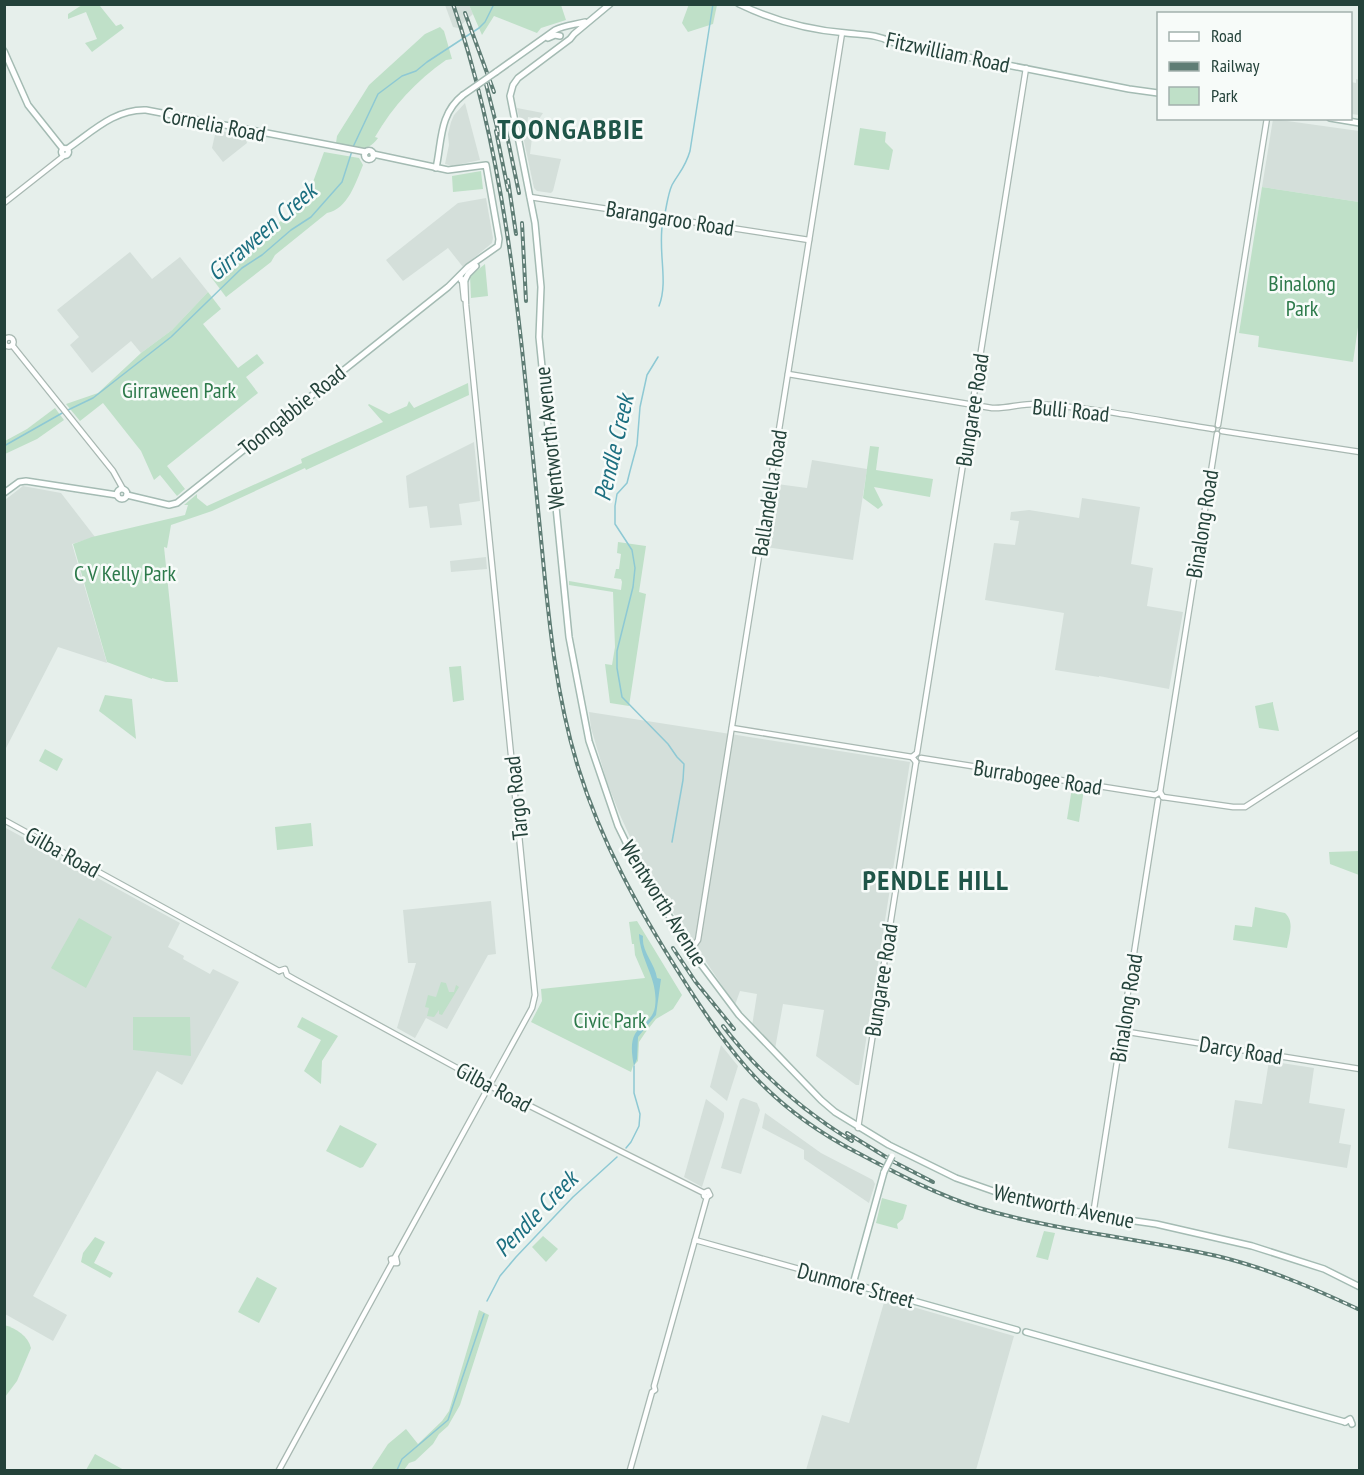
<svg xmlns="http://www.w3.org/2000/svg" width="1364" height="1475" font-family="'PT Sans Narrow',sans-serif">
	<style>
		.built { fill: #d4dfda }
		.green { fill: #bfe0c8 }
		.water { fill: #8ec9d4 }
		.lines { fill: none; stroke-linecap: round; stroke-linejoin: round }
		.stream { stroke: #8ec9d4; stroke-width: 1.5 }
		.tertiary-casing { stroke: #a8b8b2; stroke-width: 7 }
		.secondary-casing { stroke: #a4bbb3; stroke-width: 8 }
		.tertiary { stroke: #fff; stroke-width: 4.5 }
		.secondary { stroke: #fff; stroke-width: 5 }
		.rail-casing { stroke: #5f7d75; stroke-width: 4 }
		.rail { stroke: #f7fbf9; stroke-width: 1.5; stroke-dasharray: 4.5; stroke-linecap: butt }
		.secondary-bridge-casing { stroke: #a4bbb3; stroke-width: 8; stroke-linecap: butt }
		.secondary-bridge { stroke: #fff; stroke-width: 5 }
		.labels { text-anchor: middle; stroke-width: 5; stroke-linejoin: round; paint-order: stroke }
		.street-label { font-size: 22px; fill: #24423a; stroke: #f7fbf9 }
		.park-label { font-size: 22px; fill: #2d7a4b; stroke: #f7fbf9 }
		.water-label { font-size: 24px; font-style: italic; fill: #1c6f80; stroke: #f7fbf9 }
		.district-label { font-size: 28px; font-weight: bold; letter-spacing: 1.5px; fill: #1f5548; stroke: #f7fbf9 }
	</style>
	<rect width="100%" height="100%" fill="#e6efeb"/>
	<g class="built">
		<path d="M445 5H469L473 14 458 28 453 27Z"/>
		<path d="M1356 79 1359 80V115L1351 114V82L1356 83Z"/>
		<path d="M465 103 480 160 452 166 445 164 449 145 448 134 451 122 454 115Z"/>
		<path d="M517 108 543 113 539 119 528 117 526 134 532 138 530 154 561 159 553 191 551 193 537 191 534 188Z"/>
		<path d="M1273 119 1359 131V202L1262 187Z"/>
		<path d="M216 130 245 136 247 143 223 162 212 148Z"/>
		<path d="M486 198 493 238 492 243 463 267 448 248 403 281 386 260 458 203Z"/>
		<path d="M130 252 152 279 180 257 208 292 172 330 141 353 131 341 92 373 70 345 79 337 57 310Z"/>
		<path d="M474 442 480 501 459 504 462 525 430 528 427 506 409 508 406 476Z"/>
		<path d="M812 460 867 469 853 560 766 547 777 484 807 488Z"/>
		<path d="M23 486 61 493 95 537 72 544 107 663 58 647 5 750V500Z"/>
		<path d="M1082 498 1140 507 1131 564 1153 568 1147 606 1183 612 1169 689 1099 676V677L1055 670 1064 613 985 600 994 543 1015 545 1019 521 1010 520 1011 512 1029 510 1079 518Z"/>
		<path d="M486 557 487 569 451 572 450 561Z"/>
		<path d="M589 712 910 762 859 1085H856L816 1056 824 1010 783 1004 775 1049 752 1026 757 994 740 991 735 1005 725 990 647 874 620 815 607 782 591 728Z"/>
		<path d="M4 827 180 923 168 947 184 956 183 959 210 974 213 969 239 982 182 1085 157 1071 33 1296 67 1315 53 1341 5 1314Z"/>
		<path d="M491 901 496 954 488 955 447 1029 426 1018 415 1038 397 1028 416 963H408L403 910Z"/>
		<path d="M721 1045 738 1066 727 1101 710 1087Z"/>
		<path d="M1269 1061 1314 1068 1309 1103 1345 1109 1339 1143 1351 1145 1347 1168 1228 1148 1235 1100 1262 1104Z"/>
		<path d="M743 1098 757 1103 760 1110 741 1174 721 1168 740 1100Z"/>
		<path d="M706 1099 724 1113V1117L702 1187 684 1177Z"/>
		<path d="M765 1113 821 1153 873 1180 875 1184 869 1203 804 1159V1150L762 1128Z"/>
		<path d="M885 1299 1014 1336 976 1470H806L822 1415 849 1423Z"/>
	</g>
	<g class="green">
		<path d="M689 4 717 5 713 24 688 32 682 23Z"/>
		<path d="M82 5H101L100 6 116 26 121 24 124 28 92 52 85 43 97 39 86 12 68 19V14Z"/>
		<path d="M469 5H561L566 20 541 28 537 33 494 16 482 35Z"/>
		<path d="M440 27 444 31 452 59 446 60C416 81 393 106 375 137L378 138C365 156 354 146 336 143L337 136 369 85 425 34Z"/>
		<path d="M860 128 886 132 885 142 893 150 889 170 854 165Z"/>
		<path d="M324 152 359 158 363 165C356 182 348 209 327 213L275 255 271 262 226 297 211 277 306 201Z"/>
		<path d="M481 171 483 189 453 192 452 176Z"/>
		<path d="M1262 187 1359 202V320L1353 362 1258 347 1259 336 1239 333Z"/>
		<path d="M485 264 488 296 471 298 470 276Z"/>
		<path d="M208 292 221 309 203 324 238 368 257 354 264 363 246 377 258 393 167 466 185 489 177 496 160 475 154 480 141 451 103 403 80 421 66 404 98 393 141 353 172 330Z"/>
		<path d="M468 383 469 395 306 470 305 468 212 511 171 525 167 548 164 547 178 682H166L152 678V679L107 662 73 544 92 537 185 515 188 505H184L197 494V498L207 506 302 463 301 459 383 422 368 405 369 404 389 414 407 406 409 401 414 408Z"/>
		<path d="M55 408 64 420 37 439 5 454V441L27 429Z"/>
		<path d="M870 446 879 447 876 470 933 479 930 497 874 487 883 505 878 509 863 498Z"/>
		<path d="M618 542 646 546 639 592 646 594 629 706 610 703 605 664 612 665 615 647 613 592 569 585V581L621 590 622 582 621 579 614 578 616 569H619L621 554 617 553Z"/>
		<path d="M461 666 464 700 453 702 449 667Z"/>
		<path d="M105 695 132 699 136 739 99 711Z"/>
		<path d="M1273 702V704L1279 731 1259 728 1255 706Z"/>
		<path d="M45 749 63 759 57 771 39 761Z"/>
		<path d="M1072 788 1084 789 1079 822 1067 819Z"/>
		<path d="M311 823 313 846 277 850 275 827Z"/>
		<path d="M1359 851V875L1330 864 1329 852Z"/>
		<path d="M1255 907 1285 913C1295 922 1289 936 1287 948L1233 940 1235 925 1252 927Z"/>
		<path d="M79 918 112 937 86 988 51 968Z"/>
		<path d="M637 921 682 995 673 1009 656 1019 645 1033 639 1042 638 1061 633 1066 631 1072 531 1022 542 1001 541 989 645 978 635 955 634 944H632L629 922Z"/>
		<path d="M441 982 446 983 449 992H454L456 985 459 987 442 1015 439 1014V1010L434 1017 427 1016 429 1008 425 1007 428 995 436 997Z"/>
		<path d="M133 1017H190L191 1056 133 1050Z"/>
		<path d="M302 1017 338 1036 322 1061 321 1084 304 1071 321 1040 297 1027Z"/>
		<path d="M340 1125 377 1144 363 1167 360 1168 326 1151Z"/>
		<path d="M882 1198 907 1205 903 1219 897 1224 898 1229 876 1223Z"/>
		<path d="M1044 1231 1055 1233 1048 1260 1036 1257Z"/>
		<path d="M543 1236 558 1249 546 1262 532 1247Z"/>
		<path d="M95 1237 105 1242 94 1263 113 1273 110 1278 81 1262 83 1253Z"/>
		<path d="M257 1277 277 1288 259 1323 238 1312Z"/>
		<path d="M479 1310 489 1315 460 1405 448 1426 439 1434 433 1444 415 1461 409 1463 404 1470H371L388 1444 406 1429 418 1444 442 1421 449 1411Z"/>
		<path d="M4 1325C16 1328 28 1336 31 1348L17 1381 5 1397Z"/>
		<path d="M95 1454 124 1470H86Z"/>
	</g>
	<path class="water" d="M639 934 643 936C641 951 655 963 657 978L661 979 656 1015 638 1037 637 1059 634 1066C632 1056 630 1043 635 1034 641 1024 653 1020 655 1007 659 979 640 961 639 934Z"/>
	<g class="lines">
		<g class="stream">
			<path d="M353 147 378 94 402 76 416 71 427 62 479 28 485 22 494 4"/>
			<path d="M665 213C667 204 668 194 672 185 680 171 685 168 690 151L713 4"/>
			<path d="M659 306C669 281 657 250 663 220"/>
			<path d="M658 357 647 375 640 407 637 445 630 471 627 483 617 494 615 506V524L632 550 635 568 633 587 617 651V668L622 697 668 744 677 757 684 764 683 780 672 842"/>
			<path d="M68 410 93 398 171 337 242 268 262 255 291 230 311 217 342 182 352 151"/>
			<path d="M4 446 64 412"/>
			<path d="M626 1148 631 1142 639 1126 640 1114 634 1093V1066"/>
			<path d="M487 1301 500 1276 516 1257 573 1197 617 1157"/>
			<path d="M397 1470 402 1459 448 1420 484 1314"/>
		</g>
		<defs>
			<g id="tertiary">
				<path d="M530 197 809 240"/>
				<path d="M4 203 65 155"/>
				<path d="M462 280 464 299"/>
				<circle cx="9" cy="342" r="4.5"/>
				<path d="M12 345 113 471 123 489"/>
				<path d="M788 374 992 408C1007 409 1022 403 1038 404 1096 408 1155 420 1213 429"/>
				<path d="M1218 425 1267 118"/>
				<path d="M1222 431 1360 452"/>
				<path d="M732 728 912 757"/>
				<path d="M921 758 1155 795 1160 792 1163 797"/>
				<path d="M916 762 912 757 917 753 1026 68"/>
				<path d="M1160 792 1217 434"/>
				<path d="M1163 797 1233 807H1245L1360 733"/>
				<path d="M4 820 279 971"/>
				<path d="M691 950 698 940 842 33"/>
				<path d="M279 971 285 969 287 975 294 979 490 1086 704 1193V1196L707 1197"/>
				<path d="M1122 1031 1360 1069"/>
				<path d="M858 1128 916 762"/>
				<path d="M1093 1215 1158 800"/>
				<path d="M695 1240 853 1284"/>
				<path d="M395 1257 532 1008 535 995 466 305 465 279"/>
				<path d="M279 1470 392 1263 391 1259 396 1258 397 1263H392"/>
				<path d="M630 1470 652 1392 655 1390 654 1386 707 1197 710 1195 708 1191 704 1193"/>
			</g>
			<g id="secondary">
				<path d="M610 4 574 34 570 39 518 78 513 85 510 96 535 223 541 287 539 337 569 637 589 741 618 826 641 873 697 959 739 1015 821 1100 835 1112 889 1145 956 1178 1019 1200 1093 1215 1156 1224 1252 1246 1324 1269 1360 1287"/>
				<path d="M739 4C772 20 809 30 846 33 861 35 877 34 891 42L1129 89 1158 93"/>
				<path d="M548 38 555 35 560 36"/>
				<path d="M4 51 28 105 63 149"/>
				<path d="M496 72 555 30C565 25 574 25 585 22"/>
				<path d="M1330 118 1360 123"/>
				<circle cx="65" cy="152" r="3.5"/>
				<path d="M67 149C92 132 114 109 146 110L366 152"/>
				<circle cx="369" cy="155" r="4.5"/>
				<path d="M436 168C442 141 439 114 463 95"/>
				<path d="M460 276 461 280H465L468 274 476 266"/>
				<circle cx="122" cy="494" r="5"/>
				<path d="M4 493 19 482 26 481 117 495"/>
				<path d="M127 495 169 505 177 503 448 287 468 267 498 246 499 239 486 165 448 170 373 154"/>
				<path d="M884 1172 853 1284 1017 1330"/>
				<path d="M1026 1332 1345 1422"/>
				<path d="M1345 1422 1350 1419 1352 1424"/>
			</g>
		</defs>
		<use href="#tertiary" class="tertiary-casing"/>
		<use href="#secondary" class="secondary-casing"/>
		<use href="#tertiary" class="tertiary"/>
		<use href="#secondary" class="secondary"/>
		<defs>
			<g id="rail">
				<path d="M453 4C509 167 521 339 538 509 547 596 552 683 578 767 601 842 639 910 681 976 731 1056 770 1107 856 1152 896 1173 935 1194 979 1208 1056 1231 1138 1238 1217 1256 1267 1268 1313 1288 1360 1310"/>
				<path d="M465 13 494 92"/>
				<path d="M486 84 500 139"/>
				<path d="M505 126 519 193"/>
				<path d="M496 131 508 190"/>
				<path d="M508 180 516 234"/>
				<path d="M522 223 526 301"/>
				<path d="M673 948 695 981 734 1029"/>
				<path d="M723 1026C758 1072 803 1111 852 1141"/>
				<path d="M847 1133 894 1162 933 1182"/>
			</g>
		</defs>
		<use href="#rail" class="rail-casing"/>
		<use href="#rail" class="rail"/>
		<defs>
			<g id="secondary-bridge">
				<path d="M463 95 496 72"/>
				<path d="M884 1172 892 1156"/>
			</g>
		</defs>
		<use href="#secondary-bridge" class="secondary-bridge-casing"/>
		<use href="#secondary-bridge" class="secondary-bridge"/>
	</g>
	<g class="labels">
		<g class="street-label">
			<text transform="translate(948 52) rotate(12)" y="8">Fitzwilliam Road</text>
			<text transform="translate(214 124) rotate(11)" y="8">Cornelia Road</text>
			<text transform="translate(670 218) rotate(9)" y="8">Barangaroo Road</text>
			<text transform="translate(292 410) rotate(-39)" y="8">Toongabbie Road</text>
			<text transform="translate(972 410) rotate(-81)" y="8">Bungaree Road</text>
			<text transform="translate(1071 410) rotate(6)" y="8">Bulli Road</text>
			<text transform="translate(549 438) rotate(-96)" y="8">Wentworth Avenue</text>
			<text transform="translate(769 493) rotate(-81)" y="8">Ballandella Road</text>
			<text transform="translate(1202 524) rotate(-81)" y="8">Binalong Road</text>
			<text transform="translate(1038 777) rotate(9)" y="8">Burrabogee Road</text>
			<text transform="translate(516 798) rotate(-96)" y="8">Targo Road</text>
			<text transform="translate(63 852) rotate(29)" y="8">Gilba Road</text>
			<text transform="translate(664 903) rotate(58)" y="8">Wentworth Avenue</text>
			<text transform="translate(881 980) rotate(-81)" y="8">Bungaree Road</text>
			<text transform="translate(1126 1008) rotate(-81)" y="8">Binalong Road</text>
			<text transform="translate(1241 1050) rotate(9)" y="8">Darcy Road</text>
			<text transform="translate(494 1087) rotate(28)" y="8">Gilba Road</text>
			<text transform="translate(1064 1206) rotate(12)" y="8">Wentworth Avenue</text>
			<text transform="translate(856 1285) rotate(15)" y="8">Dunmore Street</text>
		</g>
		<g class="park-label">
			<text x="1302" y="291">Binalong<tspan x="1302" dy="25">Park</tspan></text>
			<text x="179" y="398">Girraween Park</text>
			<text x="125" y="581">C V Kelly Park</text>
			<text x="610" y="1028">Civic Park</text>
		</g>
		<g class="water-label">
			<text transform="translate(262 232) rotate(-41)" y="8">Girraween Creek</text>
			<text transform="translate(614 448) rotate(-77)" y="8">Pendle Creek</text>
			<text transform="translate(536 1214) rotate(-46)" y="8">Pendle Creek</text>
		</g>
		<g class="district-label">
			<text x="571" y="139">TOONGABBIE</text>
			<text x="936" y="890">PENDLE HILL</text>
		</g>
	</g>
	<rect width="1364" height="1475" fill="none" stroke="#24423a" stroke-width="12"/>
	<rect x="1157" y="12" width="195" height="108" fill="#f7fbf9" stroke="#a3b1ad" stroke-width="1.5"/>
	<rect x="1169" y="32" width="30" height="9" fill="#ffffff" stroke="#a3b1ad" stroke-width="1.5"/>
	<text x="1211" y="42" font-size="18" fill="#24423a">Road</text>
	<rect x="1169" y="62" width="30" height="9" fill="#5f7d75" stroke="#a3b1ad" stroke-width="1.5"/>
	<text x="1211" y="72" font-size="18" fill="#24423a">Railway</text>
	<rect x="1169" y="87" width="30" height="18" fill="#bfe0c8" stroke="#a3b1ad" stroke-width="1.5"/>
	<text x="1211" y="102" font-size="18" fill="#24423a">Park</text>
</svg>
